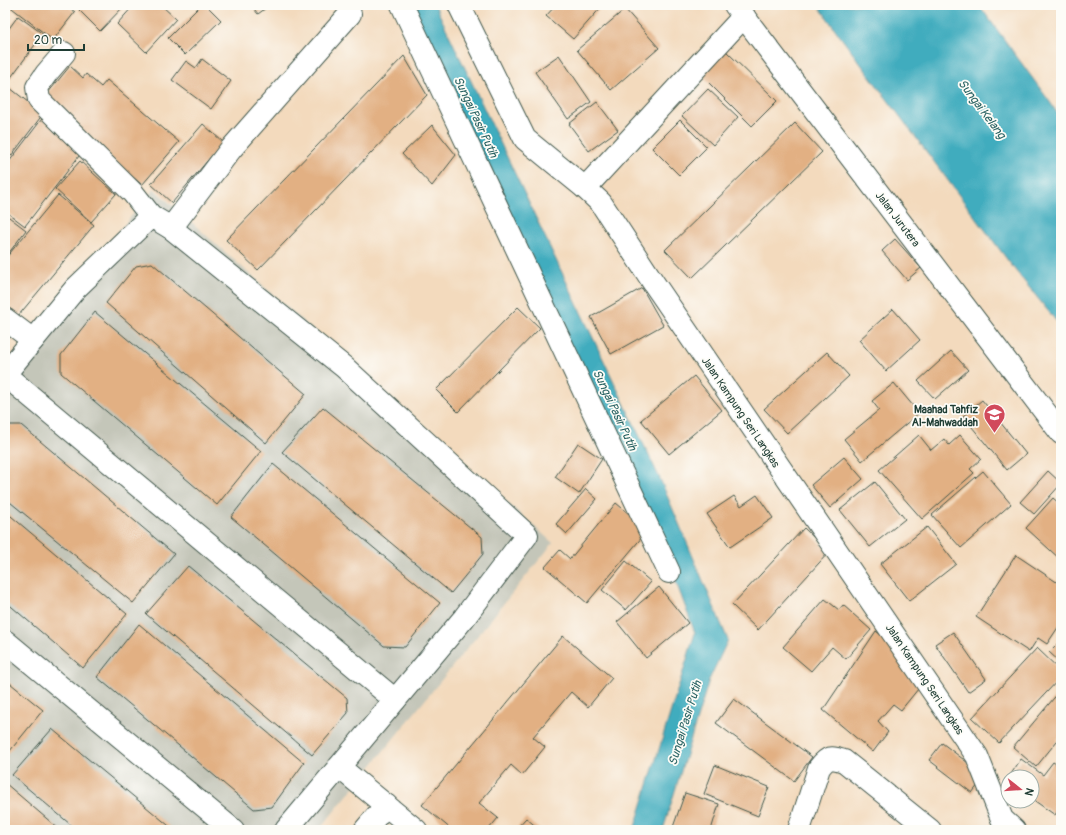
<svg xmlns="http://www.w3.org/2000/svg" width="1066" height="835" font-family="Pangolin,sans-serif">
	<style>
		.industrial { fill: #c4c6b9 }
		.water { fill: #40acbe; stroke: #307479 }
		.building { fill: #e2b083 }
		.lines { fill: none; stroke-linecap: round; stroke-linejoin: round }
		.minor-casing { stroke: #3f5549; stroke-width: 24 }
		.minor { stroke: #fff; stroke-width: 22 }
		.labels { text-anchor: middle; stroke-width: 3.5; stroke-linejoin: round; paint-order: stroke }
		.street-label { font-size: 11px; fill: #1f3d34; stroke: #fdfcf7 }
		.poi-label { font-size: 11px; font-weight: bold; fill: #1f3d34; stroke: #fdfcf7; text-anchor: end }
		.water-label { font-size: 12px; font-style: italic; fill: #2b6464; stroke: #fdfcf7 }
	</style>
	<rect width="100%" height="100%" fill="#fdfcf7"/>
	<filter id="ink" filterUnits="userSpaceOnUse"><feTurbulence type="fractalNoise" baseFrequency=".025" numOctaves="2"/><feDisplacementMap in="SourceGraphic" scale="8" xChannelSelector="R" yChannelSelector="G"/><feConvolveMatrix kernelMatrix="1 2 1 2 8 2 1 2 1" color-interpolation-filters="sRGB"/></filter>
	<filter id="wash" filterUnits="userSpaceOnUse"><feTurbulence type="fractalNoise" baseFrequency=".012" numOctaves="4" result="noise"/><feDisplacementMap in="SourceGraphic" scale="16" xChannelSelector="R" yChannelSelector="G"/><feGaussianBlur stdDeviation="0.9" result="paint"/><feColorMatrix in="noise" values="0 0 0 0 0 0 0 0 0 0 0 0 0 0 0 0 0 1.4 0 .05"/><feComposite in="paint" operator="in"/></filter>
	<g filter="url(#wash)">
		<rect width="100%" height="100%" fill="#f3dabd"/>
		<path class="industrial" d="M154 189 553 543 319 830H5V368Z"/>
		<g class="water">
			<path d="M406 5H435L661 481 728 640 709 680 663 830H634L695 633 676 582Z"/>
			<path d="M818 5H979L1050 102 1061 119V327L1015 270 842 39Z"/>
		</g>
		<g id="blocks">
			<g class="building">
				<path d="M8 5H66L75 12 53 40Z"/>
				<path d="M84 5H125L100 31 79 10Z"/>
				<path d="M134 5H161L176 19 146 52 117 24Z"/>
				<path d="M201 5H206L221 20 185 55 168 38Z"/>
				<path d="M251 5H270L258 14Z"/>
				<path d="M556 5H603L573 39 546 16Z"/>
				<path d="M625 9 659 48 611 90 577 50Z"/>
				<path d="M18 16 43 34 9 80 5 77V34Z"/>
				<path d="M725 50 777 101 752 126 701 75Z"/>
				<path d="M559 55 591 102 568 119 535 72Z"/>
				<path d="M404 56 427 95 258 270 226 240Z"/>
				<path d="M202 59 231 81 211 109 172 80 186 61 196 68Z"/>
				<path d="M70 66 83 78 86 74 101 87 107 80 179 142 142 185 56 109 47 94Z"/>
				<path d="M5 84 43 114 11 156 5 151Z"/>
				<path d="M708 89 738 117 713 145 682 116Z"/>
				<path d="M597 102 618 130 589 151 569 124Z"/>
				<path d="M45 115 86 147 25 226 5 211V167Z"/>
				<path d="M680 120 707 147 679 175 652 148Z"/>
				<path d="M795 123 822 152 692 278 665 250Z"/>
				<path d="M203 124 223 142 172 203 151 184Z"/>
				<path d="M432 125 456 155 432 186 402 154Z"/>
				<path d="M80 161 116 194 91 222 55 189Z"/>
				<path d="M58 195 94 225 18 316 5 305V259Z"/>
				<path d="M5 214 26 230 5 258Z"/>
				<path d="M895 239 921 268 907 280 882 251Z"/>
				<path d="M152 263 306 394 266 443 106 303 136 266Z"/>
				<path d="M642 288 663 325 611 354 591 317Z"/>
				<path d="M518 307 540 328 458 412 436 390Z"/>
				<path d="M893 309 920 340 886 371 859 340Z"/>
				<path d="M95 312 261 451 217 505 61 373V355Z"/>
				<path d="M951 351 968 370 935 399 918 381Z"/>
				<path d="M827 352 849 376 787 433 764 409Z"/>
				<path d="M694 376 722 410 669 454 641 420Z"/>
				<path d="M894 383 919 413 862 461 844 439 879 410 872 401Z"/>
				<path d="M982 400 1026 454 1007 470 963 416Z"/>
				<path d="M323 407 482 537 483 554 451 593 282 452Z"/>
				<path d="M5 425H21L174 554 133 603 5 498Z"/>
				<path d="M919 435 931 450 944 439 949 445 960 435 981 459 970 469 974 473 922 519 879 470Z"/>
				<path d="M578 443 602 459 579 494 555 477Z"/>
				<path d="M844 457 863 479 830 508 811 485Z"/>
				<path d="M273 464 440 603 405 647 384 646 231 517Z"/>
				<path d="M983 471 1011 504 961 548 932 515Z"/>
				<path d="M1048 471 1061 483V484L1034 514 1020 502Z"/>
				<path d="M875 482 905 519 870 547 840 510Z"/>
				<path d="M586 489 597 499 567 534 556 524Z"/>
				<path d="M757 495 773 518 730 547 707 514 734 496 741 506Z"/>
				<path d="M1053 498 1061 505V560L1026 528Z"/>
				<path d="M616 503 648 530 587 603 545 567 560 550 570 559Z"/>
				<path d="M5 511 127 614 83 668 5 601Z"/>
				<path d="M927 527 956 564 909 601 880 564Z"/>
				<path d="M804 528 829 552 758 630 732 605Z"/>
				<path d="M1016 555 1061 585V623L1047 644 1038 638 1029 652 976 617Z"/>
				<path d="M626 561 651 582 626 610 602 590Z"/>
				<path d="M188 566 347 698 348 713 312 755 146 614Z"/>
				<path d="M659 587 688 623 646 658 617 622Z"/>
				<path d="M825 599 839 610 843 605 871 630 846 659 832 647 811 671 783 647Z"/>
				<path d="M139 624 304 763 272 807 254 809 97 677Z"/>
				<path d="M876 631 897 648 923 683 901 710 893 704 878 721 888 732 873 752 823 710Z"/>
				<path d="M953 632 986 679 968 692 935 644Z"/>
				<path d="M563 636 612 678 588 707 571 692 533 737 545 747 522 775 511 765 479 803 498 818 488 830H452L422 805Z"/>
				<path d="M1061 640V663L1049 652Z"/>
				<path d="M1037 648 1061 671V677L999 743 972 718Z"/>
				<path d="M5 679 43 710 5 757Z"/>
				<path d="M1059 692 1061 694V736L1036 767 1013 747Z"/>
				<path d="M734 699 812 757 794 781 716 723Z"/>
				<path d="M52 729 174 830H77L12 775Z"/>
				<path d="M942 743 985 776 972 793 929 760Z"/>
				<path d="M1021 759 1043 775 1053 762 1061 767V806L1055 815 1032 799V777H1009Z"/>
				<path d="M715 765 769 787 758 816 704 794Z"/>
				<path d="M5 783 60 830H5Z"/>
				<path d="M685 793 719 804 711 830H672Z"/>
				<path d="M526 818 540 830H515Z"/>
				<path d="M1061 821V830H1055Z"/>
			</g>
		</g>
	</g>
	<g filter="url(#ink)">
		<use href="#blocks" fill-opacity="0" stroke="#3f5549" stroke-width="1"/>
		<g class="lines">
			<defs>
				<g id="minor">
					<path d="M402 5 669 572"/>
					<path d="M459 5 525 139 585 188 601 203 653 282 977 756 1002 819 1014 830"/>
					<path d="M735 5 1061 433"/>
					<path d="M64 53 46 74 37 87 39 100 133 193 151 216"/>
					<path d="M585 188 744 16"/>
					<path d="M171 228 231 149 350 14"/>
					<path d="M5 319 33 340"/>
					<path d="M5 374 75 289 151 216 171 228 344 367 527 535 464 618 286 830"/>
					<path d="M5 375 395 700"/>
					<path d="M5 641 233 830"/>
					<path d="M339 767 416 830"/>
					<path d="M365 830 386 805"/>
					<path d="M799 830 819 768C828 756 831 757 844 761L930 830"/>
				</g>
			</defs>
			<use href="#minor" class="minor-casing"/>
			<use href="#minor" class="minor"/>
		</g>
	</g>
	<defs>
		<symbol id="school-pin" viewBox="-11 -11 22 30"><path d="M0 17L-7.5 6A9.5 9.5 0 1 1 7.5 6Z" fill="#d1495b" stroke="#fdfcf7"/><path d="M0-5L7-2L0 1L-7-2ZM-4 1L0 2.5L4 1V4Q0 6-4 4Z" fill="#fff"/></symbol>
	</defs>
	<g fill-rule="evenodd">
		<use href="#school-pin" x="982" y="402" width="25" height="34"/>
	</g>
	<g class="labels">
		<g class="street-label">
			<text transform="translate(898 219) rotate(53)" y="4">Jalan Jurutera</text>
			<text transform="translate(741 412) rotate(56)" y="4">Jalan Kampung Seri Langkas</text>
			<text transform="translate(925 679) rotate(56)" y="4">Jalan Kampung Seri Langkas</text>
		</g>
		<g class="poi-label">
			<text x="978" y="413">Maahad Tahfiz<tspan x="978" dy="13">Al-Mahwaddah</tspan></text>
		</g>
		<g class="water-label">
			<text transform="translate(982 109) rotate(53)" y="4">Sungai Kelang</text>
			<text transform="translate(476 117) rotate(65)" y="4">Sungai Pasir Putih</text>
			<text transform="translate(615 410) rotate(65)" y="4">Sungai Pasir Putih</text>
			<text transform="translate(685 723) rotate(-73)" y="4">Sungai Pasir Putih</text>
		</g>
	</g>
	<rect width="1066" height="835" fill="none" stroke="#fdfcf7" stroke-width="20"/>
	<g transform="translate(1020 789) rotate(107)"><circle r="19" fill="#fdfcf7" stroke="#a4b0a9"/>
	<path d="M0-3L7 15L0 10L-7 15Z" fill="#d1495b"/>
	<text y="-6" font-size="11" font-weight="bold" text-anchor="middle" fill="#1f3d34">N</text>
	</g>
	<path d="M28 44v6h56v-6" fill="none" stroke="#1f3d34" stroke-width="2"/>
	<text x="34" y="44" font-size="12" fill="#1f3d34" stroke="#fdfcf7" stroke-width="3" paint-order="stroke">20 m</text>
</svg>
